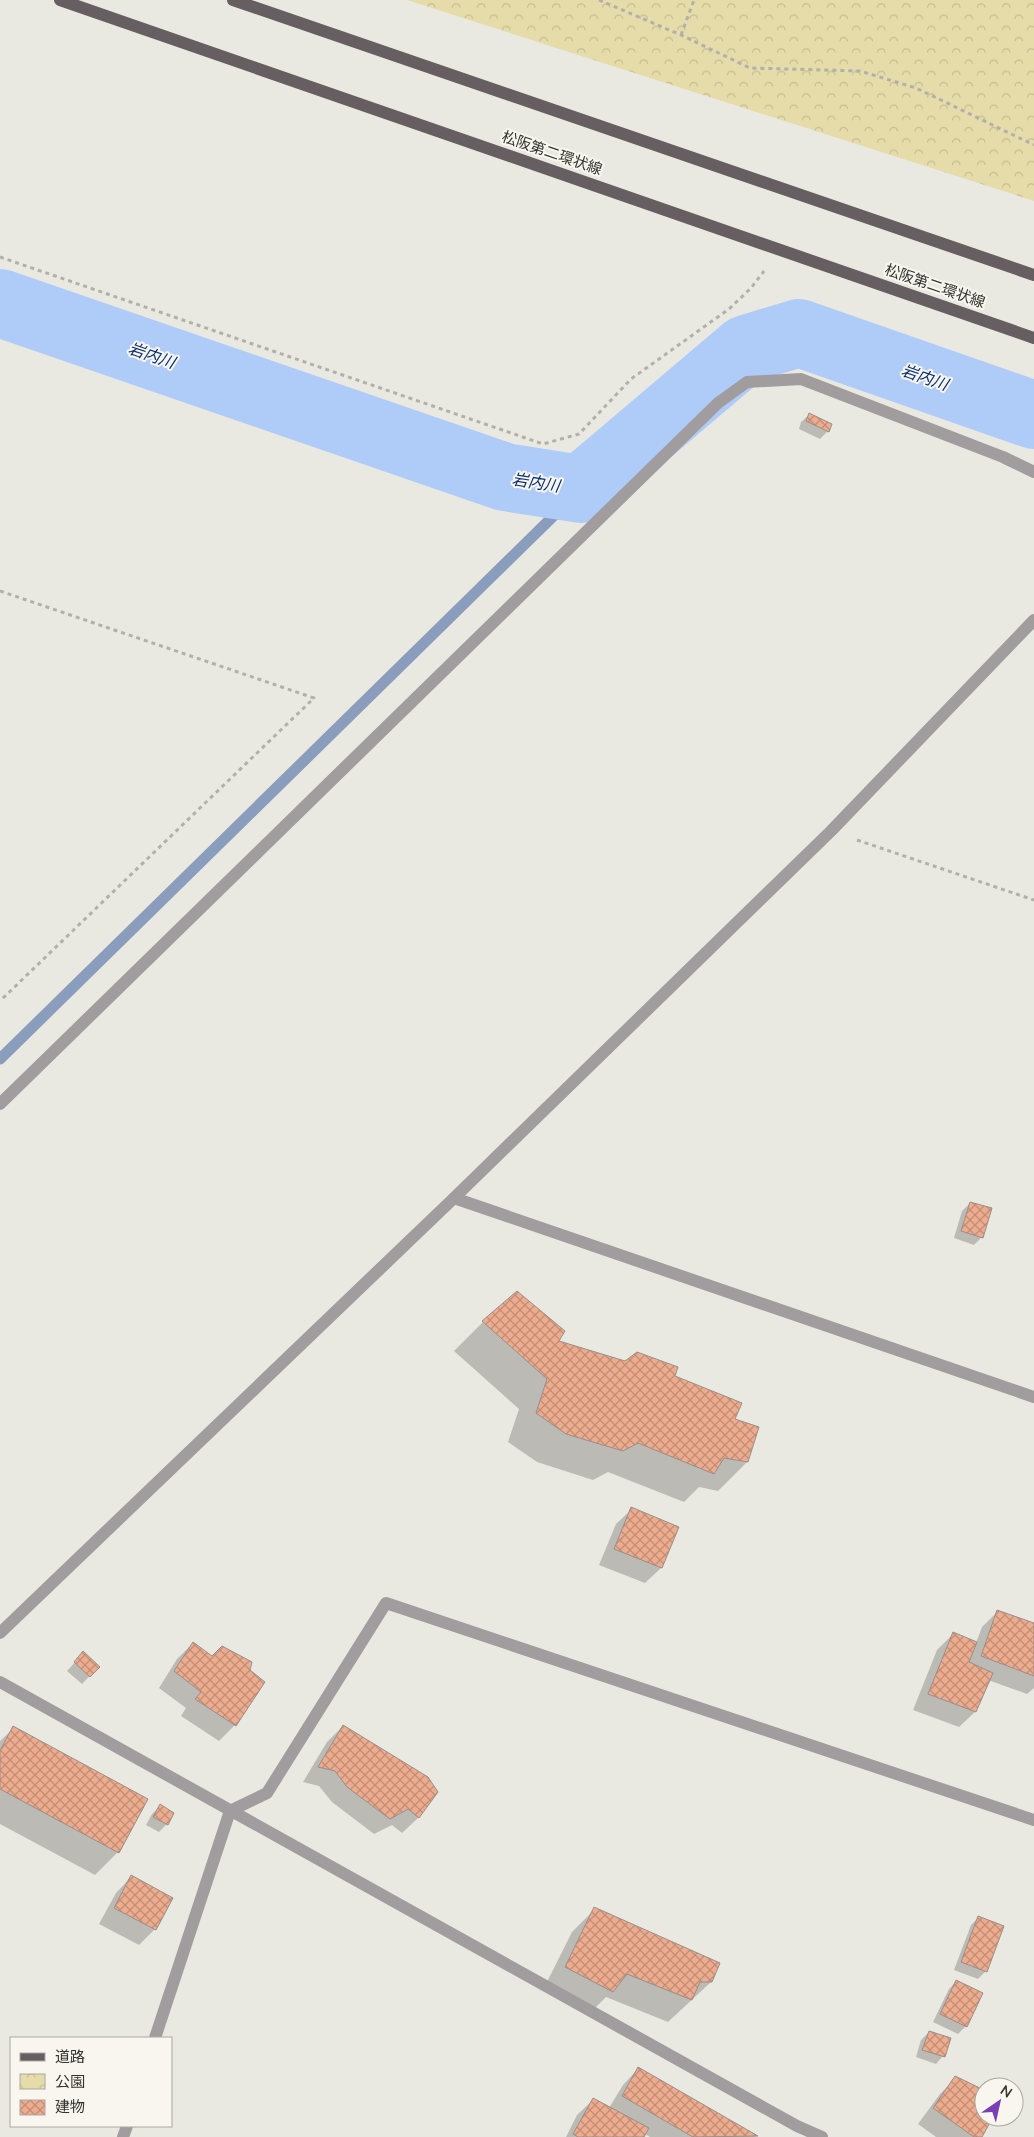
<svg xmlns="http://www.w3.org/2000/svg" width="1034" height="2137" font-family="'Nunito Sans','Noto Sans JP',sans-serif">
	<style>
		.park { fill: url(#park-crowns) }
		.shadow { fill: #0003 }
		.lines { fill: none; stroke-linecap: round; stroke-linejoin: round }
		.stream { stroke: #8a9dbc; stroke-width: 11 }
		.river { stroke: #afcbf8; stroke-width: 68 }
		.building { fill: url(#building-cross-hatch); stroke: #988f8c }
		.path { stroke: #b1b0aa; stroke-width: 3; stroke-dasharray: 4 4; stroke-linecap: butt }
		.street { stroke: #a19d9e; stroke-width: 12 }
		.primary { stroke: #665e60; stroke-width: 12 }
		.labels { text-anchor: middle; stroke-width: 4; stroke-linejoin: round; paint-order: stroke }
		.street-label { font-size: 15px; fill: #333330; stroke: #f8f6ee }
		.water-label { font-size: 16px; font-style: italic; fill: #0a3271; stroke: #f8f6ee }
	</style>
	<defs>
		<pattern id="park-crowns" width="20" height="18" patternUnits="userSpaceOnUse" patternTransform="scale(1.25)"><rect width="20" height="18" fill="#e5dca9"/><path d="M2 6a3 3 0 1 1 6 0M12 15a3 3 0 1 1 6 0" fill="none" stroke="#c5bd92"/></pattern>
		<pattern id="building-cross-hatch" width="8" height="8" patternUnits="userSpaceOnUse" patternTransform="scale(1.25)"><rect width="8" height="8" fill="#eeac8f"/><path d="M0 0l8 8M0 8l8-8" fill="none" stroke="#c18d75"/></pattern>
	</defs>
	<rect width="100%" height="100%" fill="#eae9e1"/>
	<path class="park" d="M407 0H1034V201Z"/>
	<g class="shadow">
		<path d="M809 415 828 431 820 439 799 429 801 422Z"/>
		<path d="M970 1203 982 1237 974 1245 954 1238 962 1211Z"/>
		<path d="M483 1322 673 1376 733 1420 747 1462 718 1491 699 1487 684 1502 608 1472 593 1480 537 1462 508 1442 519 1409 454 1351Z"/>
		<path d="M632 1509 661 1568 645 1583 599 1565 616 1524Z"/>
		<path d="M998 1611 1034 1625V1688L1027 1694 988 1680 975 1712 959 1727 913 1710 937 1650 953 1634 976 1643 982 1627Z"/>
		<path d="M193 1643 235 1725 219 1741 181 1716 186 1708 159 1688 177 1659Z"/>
		<path d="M76 1661 98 1667 82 1684 67 1671Z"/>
		<path d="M343 1726 436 1791 418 1818 402 1833 392 1825 374 1834 332 1802 319 1786 303 1782 327 1742Z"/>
		<path d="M14 1728 147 1799 118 1852 95 1875 0 1824V1741Z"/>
		<path d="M160 1806 167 1824 159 1832 146 1825 152 1814Z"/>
		<path d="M131 1877 155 1929 139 1945 99 1924 116 1893Z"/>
		<path d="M595 1909 711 1982 668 2022 606 1997 589 2014 543 1990 572 1932Z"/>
		<path d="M979 1917 986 1971 978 1979 954 1970 971 1925Z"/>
		<path d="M957 1981 982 1993 966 2026 958 2034 933 2022 949 1989Z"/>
		<path d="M929 2032 943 2056 936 2064 916 2057 921 2040Z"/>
		<path d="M638 2069 756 2137H650L645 2134 643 2137H566L577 2115 593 2100 609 2108 623 2085Z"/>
		<path d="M956 2078 984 2091V2117H992L980 2137H936L918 2124 940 2094Z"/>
	</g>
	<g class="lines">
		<path class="stream" d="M0 1059 581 489"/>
		<path class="river" d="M0 303 505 477 581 489 746 349 799 333 1034 415"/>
	</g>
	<g class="building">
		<path d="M809 413 832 424 829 432 806 421Z"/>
		<path d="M970 1202 992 1208 983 1238 961 1231Z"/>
		<path d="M517 1291 565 1331 559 1341 625 1361 637 1352 678 1367 675 1376 742 1403 735 1419 759 1427 748 1462 724 1458 714 1474 638 1443 623 1451 566 1434 536 1413 547 1379 482 1321Z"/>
		<path d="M631 1507 679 1527 662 1568 614 1549Z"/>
		<path d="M997 1610 1034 1623V1676L981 1656Z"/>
		<path d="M953 1632 977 1642 969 1662 993 1673 976 1712 928 1694Z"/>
		<path d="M193 1642 212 1656 222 1646 252 1662 250 1670 265 1682 236 1726 195 1699 201 1692 174 1671Z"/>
		<path d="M83 1651 100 1667 90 1677 74 1662Z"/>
		<path d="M343 1725 428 1777 438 1792 419 1818 408 1809 390 1819 347 1787 335 1771 318 1767Z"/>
		<path d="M13 1726 148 1799 119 1853 0 1789V1751Z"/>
		<path d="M160 1804 174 1813 168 1825 153 1817Z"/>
		<path d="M131 1875 173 1898 156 1930 114 1908Z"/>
		<path d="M594 1907 720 1963 712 1982H700L692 2000 627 1974 613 1992 565 1967Z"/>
		<path d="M978 1916 1004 1926 987 1972 961 1962Z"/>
		<path d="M956 1980 983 1993 967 2027 940 2014Z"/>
		<path d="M929 2031 951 2038 945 2057 922 2050Z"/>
		<path d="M638 2067 758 2136 693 2137 622 2096Z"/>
		<path d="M955 2076 984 2090V2117H993L982 2137H974L933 2108Z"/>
		<path d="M593 2098 649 2128 644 2137H578L573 2134Z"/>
	</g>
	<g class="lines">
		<g class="path">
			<path d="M599 0 681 35 750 68 860 71 916 88 1034 145"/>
			<path d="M681 35 694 0"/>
			<path d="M0 257 543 444 579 434 631 379 729 309 751 288 764 271"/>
			<path d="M0 591 314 698 0 1001"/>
			<path d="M857 840 1034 900"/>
		</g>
		<g class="street">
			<path d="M0 1104 718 403 747 382 801 379 1003 457 1034 472"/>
			<path d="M454 1198 1034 1397"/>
			<path d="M0 1633 454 1198 831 831 1034 620"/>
			<path d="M0 1682 797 2126 822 2137"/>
			<path d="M155 2038 230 1811 267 1793 386 1603 1034 1820"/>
			<path d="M123 2137 127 2126"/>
		</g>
		<g class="primary">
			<path d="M60 0 1034 338"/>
			<path d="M233 0 1034 275"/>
		</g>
	</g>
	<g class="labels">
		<g class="street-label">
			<text transform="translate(552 153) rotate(19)" y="5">松阪第二環状線</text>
			<text transform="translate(935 286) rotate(19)" y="5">松阪第二環状線</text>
		</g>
		<g class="water-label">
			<text transform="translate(152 355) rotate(19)" y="6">岩内川</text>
			<text transform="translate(925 377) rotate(19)" y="6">岩内川</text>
			<text transform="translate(536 482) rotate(9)" y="6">岩内川</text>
		</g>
	</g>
	<rect x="10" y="2037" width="162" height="90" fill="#f8f6ee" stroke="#a9a8a2"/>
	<rect x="20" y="2053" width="25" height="8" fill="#665e60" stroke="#a9a8a2"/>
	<text x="55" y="2062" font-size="15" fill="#333330">道路</text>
	<rect x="20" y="2074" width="25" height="15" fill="url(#park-crowns)" stroke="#a9a8a2"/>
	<text x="55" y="2087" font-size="15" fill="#333330">公園</text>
	<rect x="20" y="2100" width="25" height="15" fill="url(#building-cross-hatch)" stroke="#a9a8a2"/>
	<text x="55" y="2112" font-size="15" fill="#333330">建物</text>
	<g transform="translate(999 2102) rotate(34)"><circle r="24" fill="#f8f6ee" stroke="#a9a8a2"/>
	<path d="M0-4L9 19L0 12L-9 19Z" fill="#7940b6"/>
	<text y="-8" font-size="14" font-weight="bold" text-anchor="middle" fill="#333330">N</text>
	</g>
</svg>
